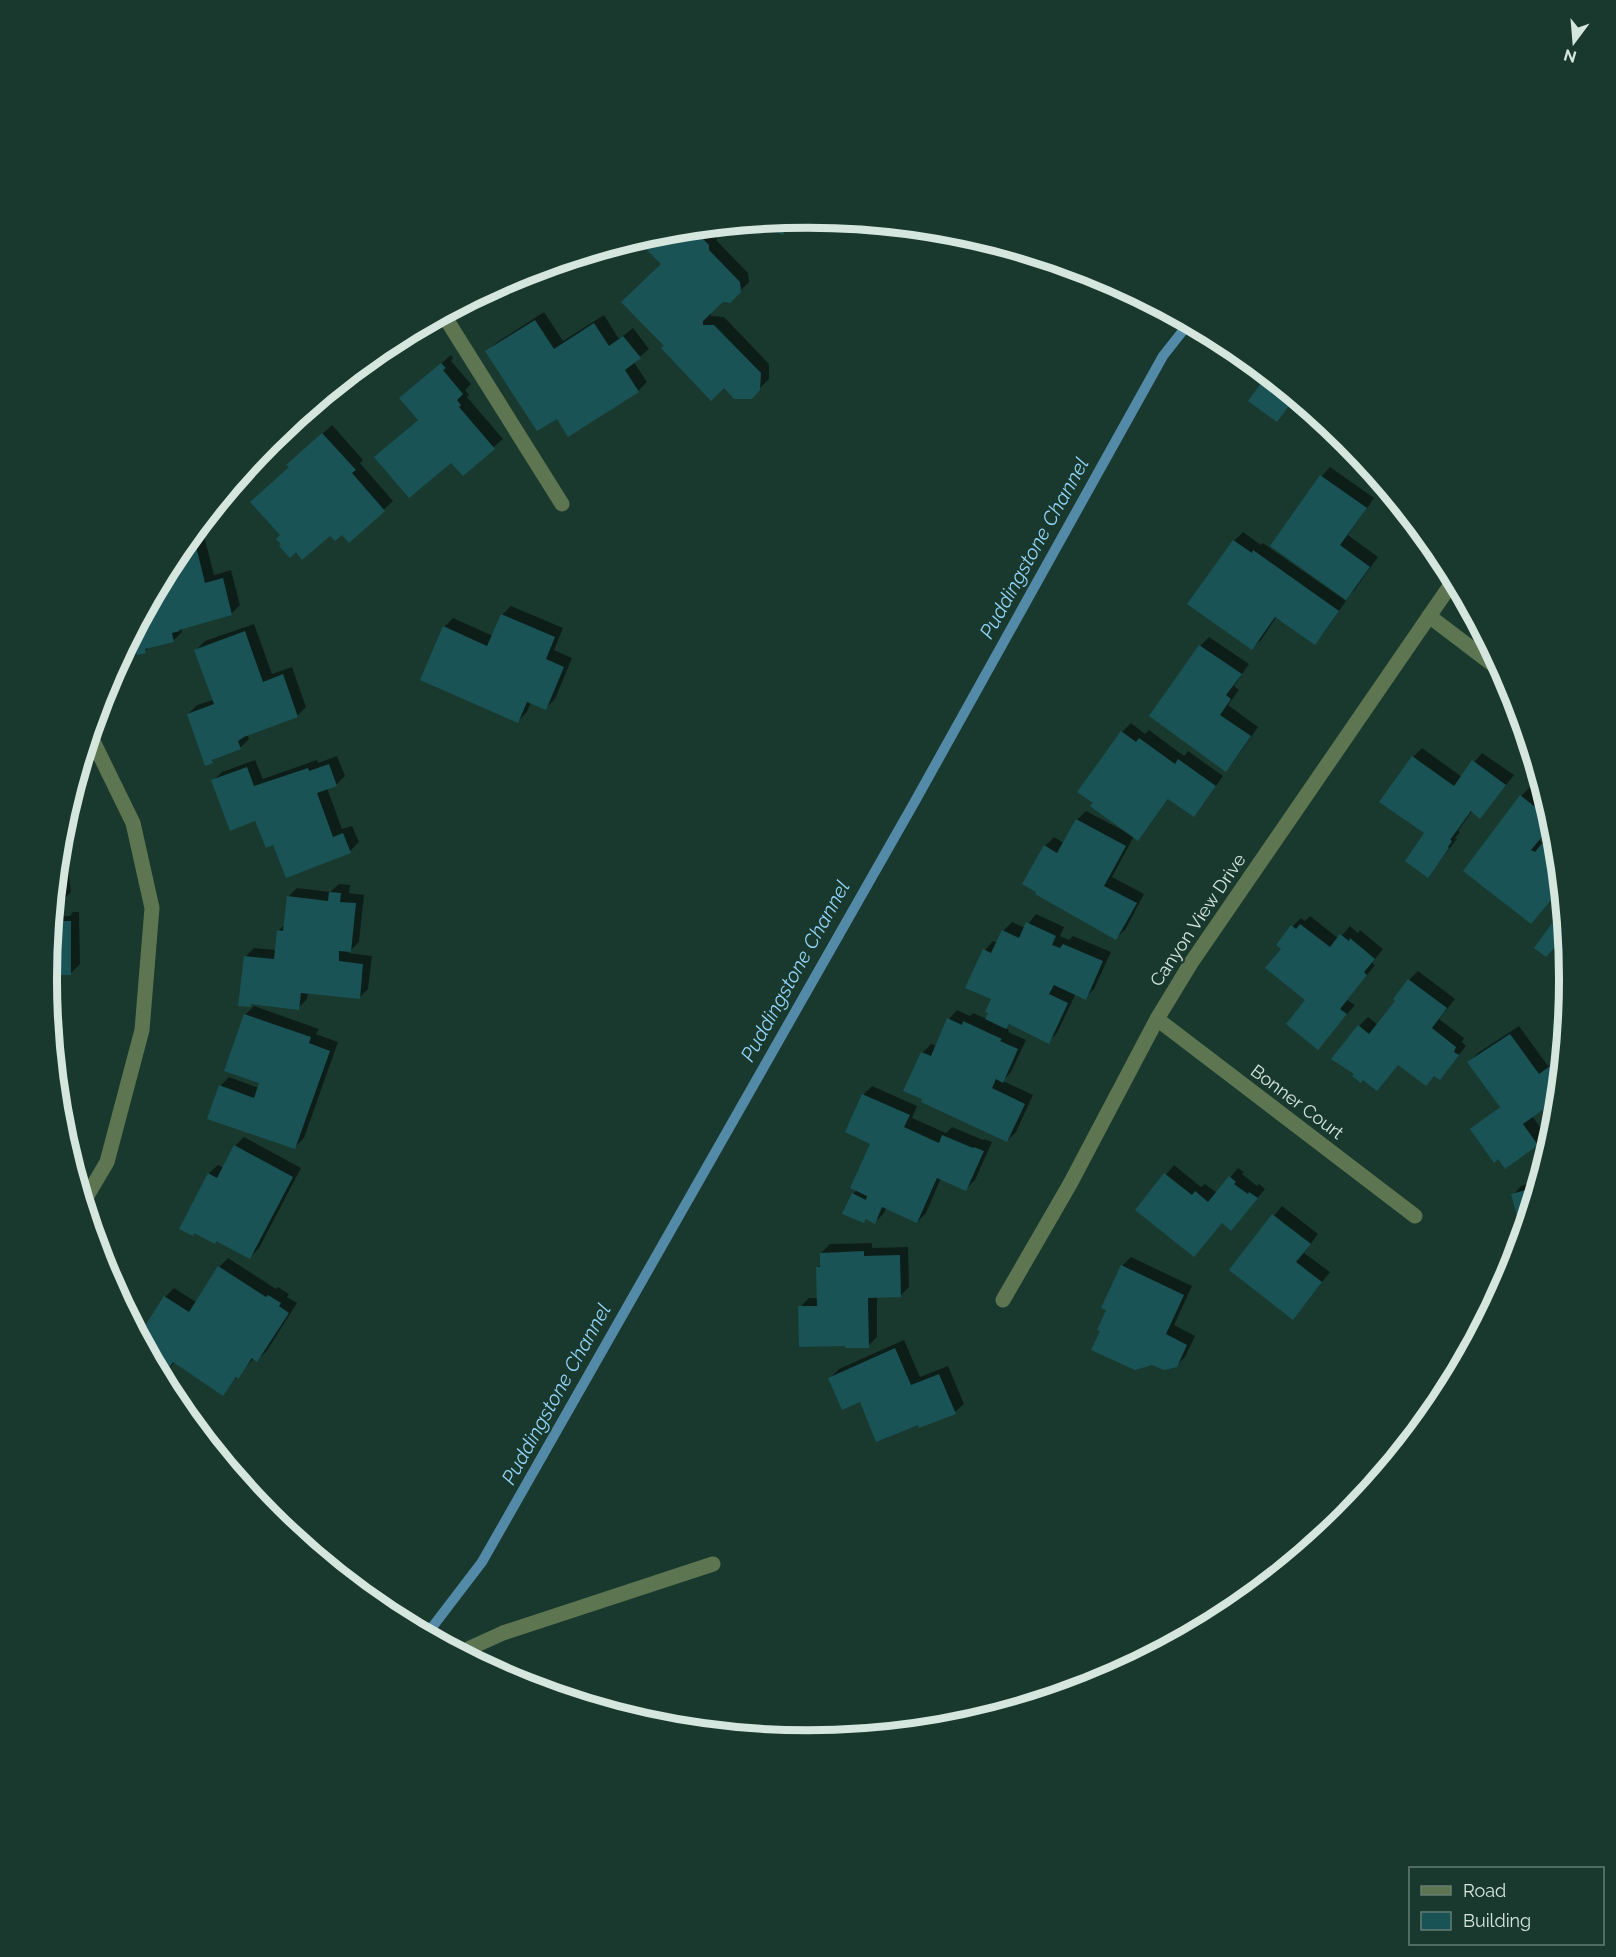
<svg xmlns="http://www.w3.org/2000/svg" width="1616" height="1957" font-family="Raleway,sans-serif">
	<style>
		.shadow { fill: #0007 }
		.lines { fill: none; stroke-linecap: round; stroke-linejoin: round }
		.stream { stroke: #528aa7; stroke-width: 10 }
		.building { fill: #195356 }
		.lane { stroke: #5d7551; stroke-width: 15 }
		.street { stroke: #5d7551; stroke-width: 15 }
		.labels { text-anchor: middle; stroke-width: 4.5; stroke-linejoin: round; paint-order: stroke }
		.street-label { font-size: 18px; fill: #d4e6de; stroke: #1a392e }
		.water-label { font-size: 20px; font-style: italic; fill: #92d4f7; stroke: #1a392e }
		.rim { fill: none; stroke: #d4e6de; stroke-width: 8 }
	</style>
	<rect width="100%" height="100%" fill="#1a392e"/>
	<g class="shadow">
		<path d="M794 218 791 224 783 233 757 222Z"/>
		<path d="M708 227 717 236V241L748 273 749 282 730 301 722 300 711 311V316L724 317 769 364V379L751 397 724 386 663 264 655 233Z"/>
		<path d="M544 312 563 341 604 315 619 339 633 328 649 349 634 362 647 382 638 391 487 352 496 343Z"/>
		<path d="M451 355 453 358 451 361 471 384 465 390 469 395 467 397 503 439 463 474 451 460 385 448 419 419 410 390Z"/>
		<path d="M332 425 363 460 360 463 393 501 349 541 342 533 282 535 290 467 297 457Z"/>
		<path d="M1330 467 1374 498 1348 535 1378 557 1355 589 1346 598 1272 545 1322 476Z"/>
		<path d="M201 524 214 575 231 570 240 605 231 614 181 627 182 632 173 641 150 647 145 651 134 633 175 555Z"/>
		<path d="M1243 532 1261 545 1263 543 1346 601 1323 634 1315 643 1277 616 1261 640 1252 648 1189 604 1234 541Z"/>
		<path d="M511 606 563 628 554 650 572 658 555 699 546 708 531 702 527 712 518 721 444 627 453 618 493 636 502 615Z"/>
		<path d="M254 624 272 674 292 667 306 707 297 716 247 734 249 739 240 748 217 756 212 761 188 714 197 705 213 700 196 650 205 641Z"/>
		<path d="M1209 637 1249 664 1234 686 1239 690 1228 705 1258 727 1234 761 1226 770 1200 646Z"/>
		<path d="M1131 723 1145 734 1149 730 1184 756 1188 751 1223 776 1202 806 1193 815 1169 798 1146 830 1138 839 1134 836 1112 877 1144 894 1125 930 1116 938 1045 846 1054 837 1064 843 1077 820 1086 811 1124 831 1125 830 1095 802 1079 792 1122 732Z"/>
		<path d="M1422 748 1462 777 1482 753 1514 775 1480 817 1472 811 1458 831 1460 832 1455 838 1457 839 1428 876 1426 833 1382 801 1413 757Z"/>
		<path d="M337 756 345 776 336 785 327 788 342 829 352 826 359 842 350 851 274 843 256 819 213 781 222 772 255 760 263 779 317 760 318 763Z"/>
		<path d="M1530 787 1546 799 1553 823 1539 840 1544 844 1555 831 1561 887 1465 870 1521 796Z"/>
		<path d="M60 840H65L71 892 62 901 54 902Z"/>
		<path d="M339 884 350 885 349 893 364 895 359 942 348 953 372 956 368 989 359 998 308 992 307 999 298 1008 246 956 254 948 276 950 278 931 285 924 288 897 297 888 330 892Z"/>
		<path d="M73 912H79L80 964 71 973 51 974V1022L47 978 53 916H70Z"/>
		<path d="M1036 914 1064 927 1060 936 1069 940 1073 936 1111 952 1094 989 1085 998 1076 993 1057 1033 1048 1042 1010 1023 1006 1028 1009 1030 1008 1032 1026 1040 1011 1072 1003 1081 1033 1095 1016 1132 1007 1141 924 1098 922 1053 931 1044 937 1046 949 1019 957 1010 970 1016 973 1013 987 1019 993 998 967 987 985 950 993 941 997 943 1003 931 1012 922 1025 928Z"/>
		<path d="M1310 916 1339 939 1350 926 1358 933 1360 930 1383 949 1372 963 1375 965 1347 1000 1355 1005 1318 1048 1307 1000 1283 949 1293 926 1301 918 1305 921Z"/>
		<path d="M1418 971 1455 999 1439 1019 1464 1038 1462 1042 1466 1046 1440 1078 1435 1075 1426 1084 1359 1026 1368 1017 1378 1025 1397 1000 1409 980Z"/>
		<path d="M254 1006 319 1029 316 1034 338 1042 304 1138 295 1147 220 1086 229 1077 259 1088 261 1082 245 1015Z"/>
		<path d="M1519 1026 1548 1066 1562 1057 1557 1104 1554 1100 1532 1116 1546 1135 1537 1144 1472 1129 1501 1106 1469 1062 1478 1053Z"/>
		<path d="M872 1086 917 1106 912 1118 946 1133 952 1127 983 1140 984 1139 992 1142 975 1180 966 1189 941 1178 926 1213 917 1222 886 1208 884 1213 875 1222 867 1218 863 1222 853 1194 857 1190 872 1143 863 1095Z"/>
		<path d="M244 1137 301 1168 259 1248 250 1257 217 1240 181 1228 209 1173 218 1165 224 1168 235 1146Z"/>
		<path d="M1174 1165 1201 1187 1205 1184 1217 1193 1238 1168 1244 1172 1242 1174 1257 1186 1259 1184 1265 1189 1239 1220 1223 1222 1194 1255 1137 1210Z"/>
		<path d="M1538 1181 1523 1231 1513 1195 1521 1186Z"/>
		<path d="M1282 1206 1318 1234 1304 1253 1330 1272 1301 1309 1231 1269Z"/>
		<path d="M872 1243V1248L908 1247 909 1287 900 1296H877V1337L868 1346 800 1307 809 1298H819L818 1267 821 1264V1253L830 1244Z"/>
		<path d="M1131 1257 1192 1286 1174 1325 1195 1336 1185 1357 1176 1366 1108 1309 1122 1266Z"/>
		<path d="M228 1258 276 1289 278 1287 289 1294 287 1297 297 1303 266 1352 257 1360 254 1358 222 1394 175 1361 162 1378 165 1297 174 1288 196 1302 219 1267Z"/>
		<path d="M904 1340 920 1377 948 1366 964 1404 955 1412 860 1400 830 1378 839 1369Z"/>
	</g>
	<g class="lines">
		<path class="stream" d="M427 1634 482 1562 914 803 1163 356 1189 323"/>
	</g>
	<g class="building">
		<path d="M790 219 783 235 754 222Z"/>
		<path d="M703 227 697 233 709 245V250L740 282 741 292 730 303 723 302 703 321V325H714L761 373 760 390 752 399H734L724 388 711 401 661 348 664 346 621 302 661 264 643 246 655 235 654 233Z"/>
		<path d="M535 320 554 349 594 323 609 346 623 336 641 358 625 370 639 392 568 437 557 419 537 431 485 351Z"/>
		<path d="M441 363 446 368 443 370 463 394 457 400 461 405 459 407 495 449 463 476 451 463 409 498 374 457 418 420 399 398Z"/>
		<path d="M1267 375 1295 398 1277 422 1248 401Z"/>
		<path d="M322 433 356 470 352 473 385 511 349 543 342 535 335 541 330 536 302 560 296 552 290 558 279 546 281 544 276 539 280 535 250 502 289 467 286 465Z"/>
		<path d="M1352 447 1387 489 1386 490 1357 468 1358 466 1345 457Z"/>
		<path d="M1320 475 1367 508 1340 545 1370 567 1346 600 1270 546Z"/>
		<path d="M193 534 205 583 223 578 232 615 179 630 180 631 172 633 174 642 145 649 146 653 137 655 132 635 175 555Z"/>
		<path d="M1233 540 1252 553 1253 550 1339 611 1315 645 1275 617 1252 650 1187 604Z"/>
		<path d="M501 614 555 637 546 659 564 667 546 710 527 702 518 723 420 680 443 626 487 646Z"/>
		<path d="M245 631 263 682 283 674 298 717 244 737 238 741 241 749 212 760 213 763 205 766 187 714 214 704 194 650Z"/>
		<path d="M1199 645 1242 674 1226 695 1231 699 1220 715 1251 736 1226 772 1149 716Z"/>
		<path d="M1121 731 1136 742 1139 738 1175 764 1178 759 1216 786 1194 817 1168 799 1138 841 1090 806 1093 803 1077 792Z"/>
		<path d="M1412 756 1454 786 1472 760 1506 785 1480 819 1471 811 1450 840 1452 841 1448 847 1449 848 1428 878 1405 861 1424 833 1379 802Z"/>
		<path d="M329 764 337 786 317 793 333 837 343 833 351 853 286 878 273 845 266 848 255 821 230 831 211 780 247 767 254 786 308 768 309 771Z"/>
		<path d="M1520 795 1552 820 1553 823 1531 850 1535 852 1549 835 1556 840 1561 888 1531 924 1463 871Z"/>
		<path d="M1076 819 1126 846 1104 886 1137 903 1116 940 1035 894 1036 892 1022 884 1044 845 1057 853Z"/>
		<path d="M58 866 62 902 54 903 56 880Z"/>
		<path d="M329 892 341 893 340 902 356 903 351 952 339 951V961L363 964 360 999 301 993 299 1010 251 1004V1007L238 1006 244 956 274 959 277 930 283 931 287 896 328 901Z"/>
		<path d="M1563 908 1567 958 1569 975 1560 968 1567 958 1554 948 1546 957 1534 948Z"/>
		<path d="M63 921H71V975H47L52 924H63Z"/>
		<path d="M1026 922 1056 936 1052 945 1060 948 1063 944 1103 961 1086 1000 1054 985 1049 994 1068 1003 1049 1044 1009 1024 1006 1029 985 1019 988 1013 985 1012 991 999 965 988 983 949 991 953 1002 930 1019 938Z"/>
		<path d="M1300 924 1330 947 1340 934 1349 941 1350 938 1375 959 1364 972 1367 975 1340 1009 1347 1014 1318 1050 1286 1024 1305 1000 1265 968 1281 949 1276 945 1291 925 1296 929Z"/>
		<path d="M1408 979 1447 1008 1432 1028 1456 1047 1454 1052 1459 1055 1440 1080 1434 1076 1426 1086 1398 1065 1377 1091 1363 1080 1361 1083 1352 1076 1354 1074 1331 1059 1358 1025 1369 1034 1395 1001 1393 999Z"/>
		<path d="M244 1014 311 1037 309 1043 330 1051 295 1149 207 1119 219 1085 254 1098 259 1083 224 1071Z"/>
		<path d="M947 1018 962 1025 963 1021 1002 1039 1000 1041 1018 1049 1003 1083 996 1079 992 1088 1025 1104 1007 1142 921 1102 922 1099 903 1091 921 1052 931 1056Z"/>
		<path d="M1510 1034 1539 1074 1557 1061 1561 1065 1557 1107 1554 1102 1523 1124 1538 1145 1505 1169 1498 1159 1494 1163 1470 1129 1500 1107 1467 1062Z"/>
		<path d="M862 1094 910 1115 904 1127 939 1143 942 1135 973 1148 974 1147 984 1151 966 1191 937 1178 917 1223 882 1207 875 1224 866 1219 864 1223 842 1214 852 1193 866 1200 867 1196 850 1188 870 1144 845 1132Z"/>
		<path d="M234 1145 293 1177 250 1259 216 1241 215 1244 194 1233 193 1236 179 1229 208 1173 217 1178Z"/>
		<path d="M1547 1153 1542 1168 1539 1156Z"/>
		<path d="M1164 1173 1192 1195 1195 1191 1208 1202 1229 1176 1236 1182 1234 1184 1248 1194 1249 1192 1258 1198 1231 1231 1222 1223 1194 1257 1135 1210Z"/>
		<path d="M1537 1187 1533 1200 1522 1234 1511 1194Z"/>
		<path d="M1272 1214 1311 1244 1296 1262 1322 1282 1293 1320 1229 1270Z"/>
		<path d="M864 1251V1256L900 1255 901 1297 868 1298 869 1348H845V1346L799 1347 798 1306H817L816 1267H820V1253Z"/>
		<path d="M1121 1265 1184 1295 1166 1334 1187 1345 1177 1367 1164 1370 1152 1365 1135 1370 1091 1350 1100 1331 1097 1330 1106 1310 1101 1308Z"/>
		<path d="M218 1266 266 1297 268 1295 281 1303 279 1306 289 1313 257 1362 252 1358 238 1379 236 1377 223 1396 173 1362 162 1378 139 1335 164 1296 189 1312Z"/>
		<path d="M895 1348 911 1385 939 1374 956 1414 919 1428 918 1425 876 1442 860 1402 842 1410 828 1378Z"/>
	</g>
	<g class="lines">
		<g class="lane">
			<path d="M443 314 562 504"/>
			<path d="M465 1654 470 1648 503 1633 713 1564"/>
		</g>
		<g class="street">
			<path d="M1429 616 1504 673"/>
			<path d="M1157 1019 1415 1216"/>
			<path d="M84 1201 107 1162 142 1030 152 908 133 823 90 735"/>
			<path d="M1003 1300 1070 1184 1157 1019 1191 963 1454 580"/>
		</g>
	</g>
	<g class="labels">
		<g class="street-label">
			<text transform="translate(1198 920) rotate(-56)" y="6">Canyon View Drive</text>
			<text transform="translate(1297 1102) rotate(37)" y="6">Bonner Court</text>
		</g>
		<g class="water-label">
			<text transform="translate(1034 548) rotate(-61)" y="7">Puddingstone Channel</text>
			<text transform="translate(795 971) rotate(-61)" y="7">Puddingstone Channel</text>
			<text transform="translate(556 1394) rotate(-61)" y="7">Puddingstone Channel</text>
		</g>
	</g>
	<path d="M0 0H1616V1957H0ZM57 979a751 751 0 1 1 1502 0a751 751 0 1 1-1502 0Z" fill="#1a392e" fill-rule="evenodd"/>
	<path class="rim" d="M57 979a751 751 0 1 1 1502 0a751 751 0 1 1-1502 0Z"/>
	<rect x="1409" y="1867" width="195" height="78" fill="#1a392e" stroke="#647e74" stroke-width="1.5"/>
	<rect x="1421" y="1886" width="30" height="9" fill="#5d7551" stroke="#647e74" stroke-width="1.5"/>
	<text x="1463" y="1897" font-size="18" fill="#d4e6de">Road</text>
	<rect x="1421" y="1912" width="30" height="18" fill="#195356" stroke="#647e74" stroke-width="1.5"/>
	<text x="1463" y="1927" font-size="18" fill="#d4e6de">Building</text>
	<g transform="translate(1574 42) rotate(196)" stroke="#1a392e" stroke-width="4.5" paint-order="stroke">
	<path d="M0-4.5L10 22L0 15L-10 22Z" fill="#d4e6de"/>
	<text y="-9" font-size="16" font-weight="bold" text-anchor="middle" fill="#d4e6de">N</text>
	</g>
</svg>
